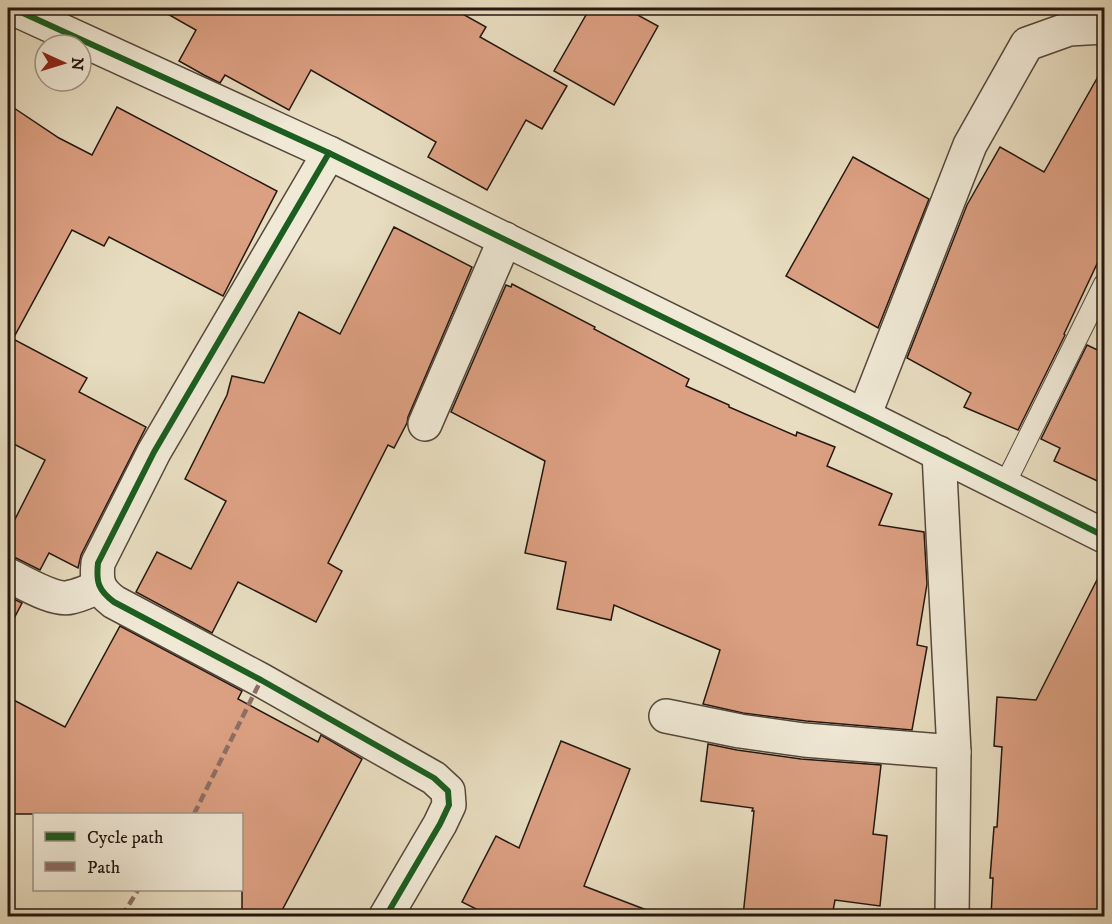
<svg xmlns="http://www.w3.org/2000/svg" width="1112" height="924" font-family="'IM FELL DW Pica',serif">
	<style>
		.building { fill: #db9f81; stroke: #241710; stroke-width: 1.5 }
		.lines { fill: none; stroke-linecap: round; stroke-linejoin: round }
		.service-casing { stroke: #55483c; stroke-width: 22 }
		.minor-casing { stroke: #55483c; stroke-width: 36 }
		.tertiary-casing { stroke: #55483c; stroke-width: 36 }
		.service { stroke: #f0e9d6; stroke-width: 20 }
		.minor { stroke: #f0e9d6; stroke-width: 33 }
		.tertiary { stroke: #f0e9d6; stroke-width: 33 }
		.quiet { stroke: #8d6e63; stroke-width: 4.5; stroke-dasharray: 9 4.5; stroke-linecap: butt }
		.cycleway-casing { stroke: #f0e9d6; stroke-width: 10 }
		.cycleway { stroke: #1b5e20; stroke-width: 6 }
	</style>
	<rect width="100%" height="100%" fill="#e8ddc0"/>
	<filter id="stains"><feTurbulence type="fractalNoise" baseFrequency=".00333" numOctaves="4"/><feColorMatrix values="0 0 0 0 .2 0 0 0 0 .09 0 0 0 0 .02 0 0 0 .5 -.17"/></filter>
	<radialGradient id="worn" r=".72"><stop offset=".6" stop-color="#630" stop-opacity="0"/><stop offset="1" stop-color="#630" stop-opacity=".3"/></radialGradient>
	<g class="building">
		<path d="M157 8H452L486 27 480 37 567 86 542 129 526 120 487 190 428 157 436 142 311 70 289 110 225 75 220 83 204 75 179 61 196 30Z"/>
		<path d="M590 8H625L658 26 614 105 554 71Z"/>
		<path d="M1104 66V249L1064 334 1065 335 1018 430 964 407 971 393 907 358 967 205 1000 147 1044 172Z"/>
		<path d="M8 104 59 138 92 155 117 107 277 191 223 296 109 237 104 246 72 230 13 339 87 378 79 392 146 427 81 555 78 568 49 553 40 570 16 558 8 556V533L45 460 8 441Z"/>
		<path d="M853 157 929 199 878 328 786 276Z"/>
		<path d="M394 227 472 267 408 417 407 423 394 448 388 445 328 563 342 571 316 622 238 582 212 633 136 592 157 552 191 569 226 501 185 479 227 395 232 376 264 383 299 312 340 334Z"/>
		<path d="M512 284 595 327 594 329 689 379 686 386 729 405V407L796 436 797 432 835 447 827 466 892 494 879 525 924 532 927 584 917 645 927 647 912 730 806 721 743 713 703 704 720 650 614 605 611 620 557 609 566 562 525 553 545 461 451 412 506 285 511 287Z"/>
		<path d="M1087 345 1104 353V484L1054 461 1060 448 1041 439Z"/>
		<path d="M1104 566V884H1103L1101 916H991L993 878H990L994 827H997L1002 747 994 746 997 697 1036 700Z"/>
		<path d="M8 596 22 603 8 630Z"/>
		<path d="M120 626 242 691 238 699 318 742 321 735 362 759 279 916H242V814H8V697L65 727Z"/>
		<path d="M561 741 630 769 584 886 657 914 656 916H490L462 902 496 836 519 848Z"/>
		<path d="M708 744 737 750 801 759 881 765 873 834 887 836 880 906 835 900 832 916H743L754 811H752L753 808 701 801Z"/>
	</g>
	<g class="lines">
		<defs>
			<path id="service" d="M1004 486 1104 284"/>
			<g id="minor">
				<path d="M329 153 154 452 98 563C96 582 98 590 114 602L261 680 434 778 448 791 449 805 440 824 386 916"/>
				<path d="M864 416 970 145 1027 44 1069 29 1104 27"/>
				<path d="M425 424 505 239"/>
				<path d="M939 453 954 752 952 916"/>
				<path d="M8 575C23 582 55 602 71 597 81 595 90 590 99 587"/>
				<path d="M666 716 740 731 804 740 954 752"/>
			</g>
			<path id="tertiary" d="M12 8 329 153 864 416 1104 536"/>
		</defs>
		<use href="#service" class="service-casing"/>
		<use href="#minor" class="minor-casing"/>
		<use href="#tertiary" class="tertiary-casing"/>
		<use href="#service" class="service"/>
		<use href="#minor" class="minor"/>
		<use href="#tertiary" class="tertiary"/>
		<g class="quiet">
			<path d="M194 814 261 680"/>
			<path d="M122 916 138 890"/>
		</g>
		<defs>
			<g id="cycleway">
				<path d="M12 8 329 153 864 416 1104 536"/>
				<path d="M329 153 154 452 98 563C96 582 98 590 114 602L261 680 434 778 448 791 449 805 440 824 386 916"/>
			</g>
		</defs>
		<use href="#cycleway" class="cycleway-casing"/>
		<use href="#cycleway" class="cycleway"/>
	</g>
	<rect width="1112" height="924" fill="none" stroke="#e8ddc0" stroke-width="30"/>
	<rect x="9" y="9" width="1094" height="906" fill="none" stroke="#241710" stroke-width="3"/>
	<rect x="15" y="15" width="1082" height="894" fill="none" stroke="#241710" stroke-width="1.5"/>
	<rect x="33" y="813" width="210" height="78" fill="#f0e9d6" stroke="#9e9587" stroke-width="1.5"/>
	<rect x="45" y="832" width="30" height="9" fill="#1b5e20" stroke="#9e9587" stroke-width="1.5"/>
	<text x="87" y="843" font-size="18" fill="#241710">Cycle path</text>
	<rect x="45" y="862" width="30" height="9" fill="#8d6e63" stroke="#9e9587" stroke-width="1.5"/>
	<text x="87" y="873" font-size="18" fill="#241710">Path</text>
	<g transform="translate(63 63) rotate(94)"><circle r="28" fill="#f0e9d6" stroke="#9e9587" stroke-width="1.5"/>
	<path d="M0-4.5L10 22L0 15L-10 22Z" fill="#8f2418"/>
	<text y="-9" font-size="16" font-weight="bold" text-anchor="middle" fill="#241710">N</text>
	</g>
	<rect width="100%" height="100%" filter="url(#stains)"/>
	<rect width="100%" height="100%" fill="url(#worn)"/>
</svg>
